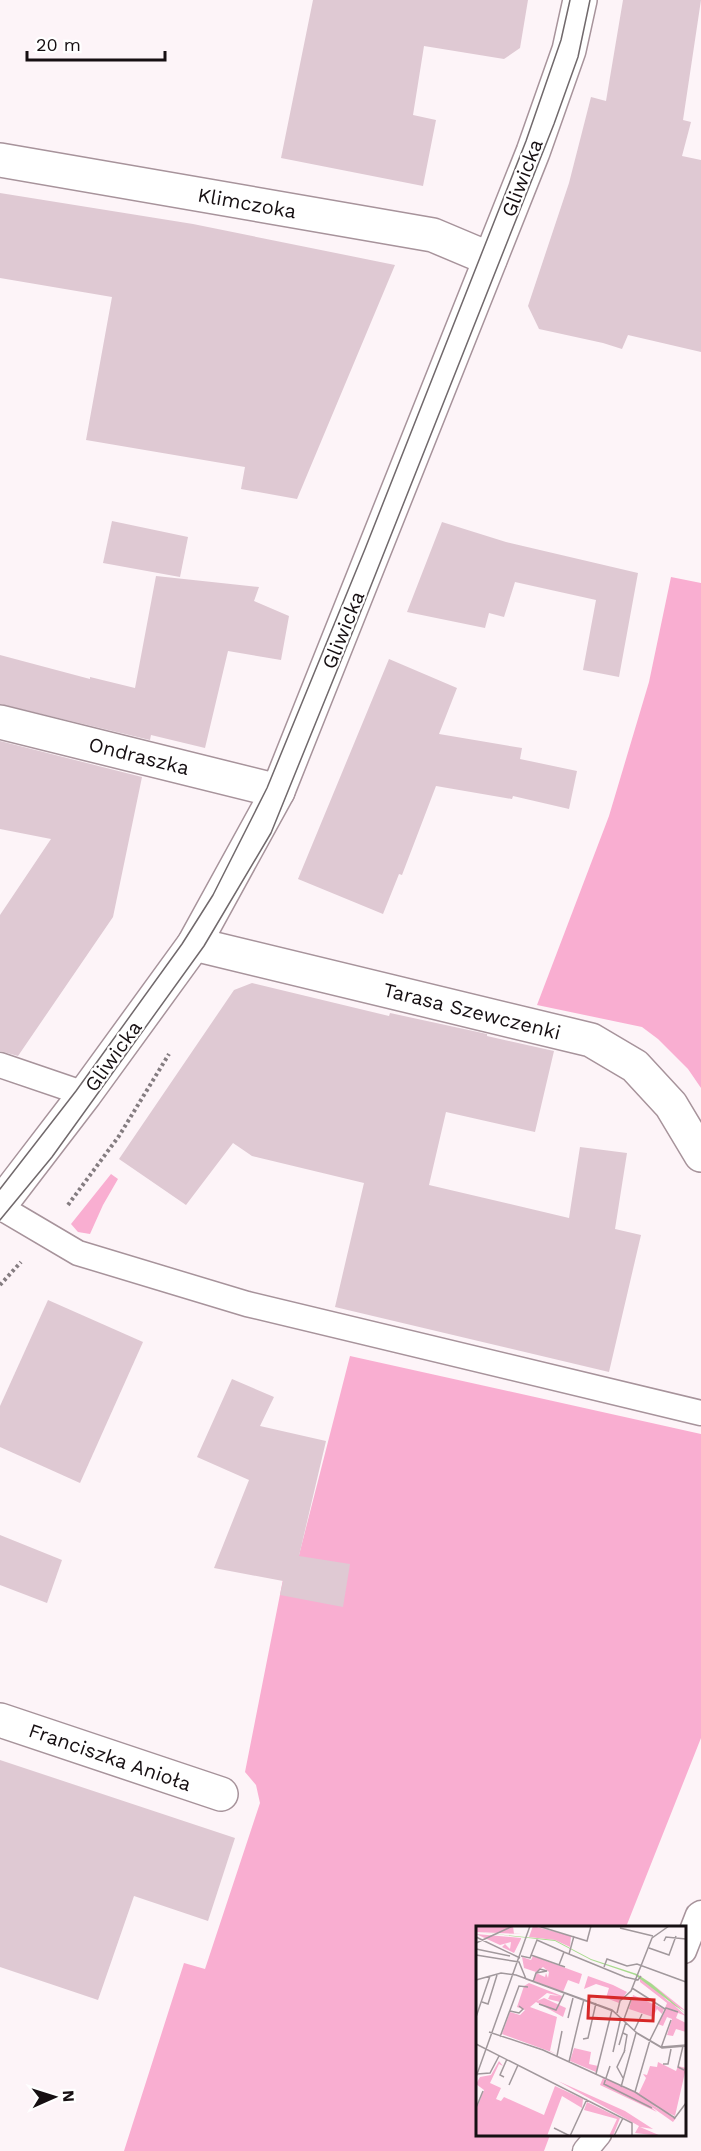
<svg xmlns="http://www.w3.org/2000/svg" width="701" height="2151" font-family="'Work Sans',sans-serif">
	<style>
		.green { fill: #f9aed1 }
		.building { fill: #dfc9d3 }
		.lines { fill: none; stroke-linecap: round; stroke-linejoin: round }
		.lane-casing { stroke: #a7939b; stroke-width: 27 }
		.street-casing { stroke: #a7939b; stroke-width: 36 }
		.secondary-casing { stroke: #a7939b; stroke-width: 36 }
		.path { stroke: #847c80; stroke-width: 4; stroke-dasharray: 3 3; stroke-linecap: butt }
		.lane { stroke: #fff; stroke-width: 24 }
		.street { stroke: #fff; stroke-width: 33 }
		.secondary { stroke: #fff; stroke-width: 33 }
		.tram { stroke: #71696c; stroke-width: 1.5 }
		.labels { text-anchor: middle; stroke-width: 4.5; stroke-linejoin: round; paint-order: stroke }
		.street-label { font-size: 20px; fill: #160f12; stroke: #fff }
		.inset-road { fill: none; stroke: #a1989c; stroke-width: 1.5 }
		.view { fill: #d62828; fill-opacity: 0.15; stroke: #d62828; stroke-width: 3 }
		.inset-edge { fill: none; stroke: #160f12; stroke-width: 3 }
	</style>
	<rect width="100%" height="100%" fill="#fdf4f8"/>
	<g class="green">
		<path d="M671 577 701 583V1088L688 1069 658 1039 642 1027 537 1005 609 816 649 682Z"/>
		<path d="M111 1174 118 1179 103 1205 90 1234 78 1232 71 1224Z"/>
		<path d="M350 1356 701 1434V1738L626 1927 478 1928V2134L550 2135 544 2151H124L184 1963 205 1969 260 1803 256 1785 245 1772 288 1554 299 1555Z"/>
	</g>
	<g class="building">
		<path d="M313 0H528L520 48 504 59 424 46 413 115 436 120 423 186 281 158Z"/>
		<path d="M623 0H701L683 120 691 122 682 156 701 160V352L628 335 622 349 603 343 539 329 528 306 569 183 591 97 606 101Z"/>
		<path d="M0 193 193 224 395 265 297 499 241 489 245 467 86 440 112 297 0 278Z"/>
		<path d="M112 521 188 537 180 577 103 563Z"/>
		<path d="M442 522 506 542 638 573 619 677 583 670 596 600 515 582 504 617 489 613 485 628 407 612Z"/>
		<path d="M156 576 259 587 254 601 289 616 281 660 228 651 205 748 151 735 150 740 0 704V655L90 679V677L135 688Z"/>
		<path d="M389 659 457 688 439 734 522 748 520 759 577 771 569 809 513 796 512 799 436 786 402 875 399 874 383 914 298 879Z"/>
		<path d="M0 741 142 777 113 917 18 1056 0 1051V915L51 839 0 829Z"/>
		<path d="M252 983 389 1016 390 1013 487 1034V1036L554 1051 535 1132 446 1112 429 1185 569 1218 580 1147 627 1153 615 1229 641 1235 609 1372 335 1307 364 1183 252 1156 233 1143 186 1205 119 1159 234 990Z"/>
		<path d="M48 1300 143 1342 80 1483 0 1447V1406Z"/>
		<path d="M232 1379 274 1397 260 1426 326 1441 299 1556 350 1564 343 1607 280 1595 283 1581 214 1568 249 1480 197 1457Z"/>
		<path d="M0 1535 62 1560 47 1603 0 1585Z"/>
		<path d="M0 1760 235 1838 208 1921 134 1896 98 2000 0 1967Z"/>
	</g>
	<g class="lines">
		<defs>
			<g id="lane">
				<path d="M0 1065 85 1094"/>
				<path d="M0 1207 78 1253 247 1304 701 1413"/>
				<path d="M684 1951 698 1915 701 1913"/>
				<path d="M585 2151 599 2134"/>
			</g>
			<g id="street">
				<path d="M0 160 433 235 490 259"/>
				<path d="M0 722 278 791"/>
				<path d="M194 944 591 1040 635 1066 671 1105 701 1155"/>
				<path d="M0 1720 221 1794"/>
			</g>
			<path id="secondary" d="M0 1205 85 1094 194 944 278 791 533 152 569 50 580 0"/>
		</defs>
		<use href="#lane" class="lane-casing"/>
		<use href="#street" class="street-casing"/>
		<use href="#secondary" class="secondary-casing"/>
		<g class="path">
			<path d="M68 1205 119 1136 169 1054"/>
			<path d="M0 1285 21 1262"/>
		</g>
		<use href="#lane" class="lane"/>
		<use href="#street" class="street"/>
		<use href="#secondary" class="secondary"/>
		<g class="tram">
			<path d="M0 1189 76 1091 182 944 213 895 267 788 365 549 526 141 561 40 570 0"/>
			<path d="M0 1220 52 1157 204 946 271 833 355 626 554 124 578 57 590 0"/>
		</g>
	</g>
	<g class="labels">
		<g class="street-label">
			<text transform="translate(522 178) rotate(-69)" y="7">Gliwicka</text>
			<text transform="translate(247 203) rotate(10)" y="7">Klimczoka</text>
			<text transform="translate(343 630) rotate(-68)" y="7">Gliwicka</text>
			<text transform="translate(139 756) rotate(14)" y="7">Ondraszka</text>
			<text transform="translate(472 1011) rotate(14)" y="7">Tarasa Szewczenki</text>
			<text transform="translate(113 1056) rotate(-54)" y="7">Gliwicka</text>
			<text transform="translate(110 1757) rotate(19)" y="7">Franciszka Anioła</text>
		</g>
	</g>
	<g transform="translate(476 1926)">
		<rect width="210" height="210" fill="#fdf4f8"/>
		<path d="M0 0H37L38 8H46L0 6ZM57 0 95 10 94 21 79 14 53 11ZM0 8 45 12V13L38 27 26 21 29 18 34 23 35 16 24 19ZM57 30 106 48 103 58 92 54 87 66 58 55 60 47 69 51 70 47 72 52 73 46 67 41 60 46 48 42 46 31 55 34ZM112 50 137 59 151 66 143 77 130 72 133 62 120 58 108 63ZM164 50 175 57 210 85 199 80 210 90 189 82 191 77 164 56V52L175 59 192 75 196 77 176 58ZM53 57 86 70 84 76 72 73 74 69 84 70 71 67 61 75 68 72 90 82 87 91 60 76 54 81 81 91 74 125 81 128 26 108 34 86 44 89 49 84 41 81 48 60ZM157 69 188 83 186 88 181 83 177 91 153 83ZM190 82 202 87 200 92 210 97V106L200 103 197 110 191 109 196 93 191 91 187 100 182 98ZM98 122 115 126 113 138 122 140 120 146 94 135ZM23 135 27 140 23 138 14 157 25 162 20 173 25 175 28 171 68 189 79 160 107 173 106 182 86 170 71 210H0V184L8 164 0 158 4 151 15 149ZM182 136 200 145 202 140 210 142 199 190 176 179 200 192 197 196 173 179 181 186 124 159 127 152 163 167 170 152 167 148 171 149 174 140 181 141ZM82 155 149 185 177 203 164 201 185 210 159 207 163 200ZM111 176 144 192 137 210H133L141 193 108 184Z" fill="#f9aed1"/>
		<path d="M0 6 79 14 115 33 161 48 176 58 210 88 159 49 115 34 79 15Z" fill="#a7da8d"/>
		<path class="inset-road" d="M62 0 111 15 115 0M144 2 177 10M0 11 44 32M188 15 190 11 210 13M0 17 37 0M173 22 193 29 200 10M0 23 34 30M93 28 98 10M0 29 43 36 50 53 137 85 161 107 185 121 210 119M55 29 89 41M45 30 54 32 61 14 88 26M83 39 88 26 149 51 162 54 165 50M128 41 131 33 151 40 161 38 210 56M0 54 25 47 40 49 136 84 162 108 186 122 210 120M57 56 60 47 71 45 64 43 60 47M156 62 189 83M6 76 12 78 21 49M63 78 80 84 88 68M34 85 43 87 47 83 43 80M141 87 144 75 155 65 176 12 193 0M0 91 14 50M92 92 97 72M148 93 156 71M158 105 166 88M13 106 67 124 159 166 199 192M147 107 151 109 148 127M24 111 43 60 52 61M107 113 112 112 120 77M0 118 156 197V209M143 119 150 96M207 120 202 141 208 144M185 122 195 94M137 126 145 91M81 130 86 105M93 136 108 73M187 138H192L195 123M134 140 128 158 176 182M1 148 14 147 23 130M120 148 136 84M0 151 54 0M28 151 24 149 31 133M147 152 141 141 149 124M33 159 42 139M145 161 160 107M159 166 174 114 190 82 202 86M0 182 7 165M198 193 210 177M78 202 94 210 111 173M138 210 147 192"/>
		<path class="view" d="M113 70 178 74 177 95 112 92Z"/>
		<rect width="210" height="210" class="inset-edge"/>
	</g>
	<g transform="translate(54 2097) rotate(87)" stroke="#ffffff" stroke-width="4.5" paint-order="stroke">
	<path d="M0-4.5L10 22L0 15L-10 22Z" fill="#160f12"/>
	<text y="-9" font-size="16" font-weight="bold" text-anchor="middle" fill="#160f12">N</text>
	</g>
	<path d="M27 51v9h138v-9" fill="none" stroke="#160f12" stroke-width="3"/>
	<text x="36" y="51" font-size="18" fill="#160f12" stroke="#ffffff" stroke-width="4.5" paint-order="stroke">20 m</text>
</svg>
